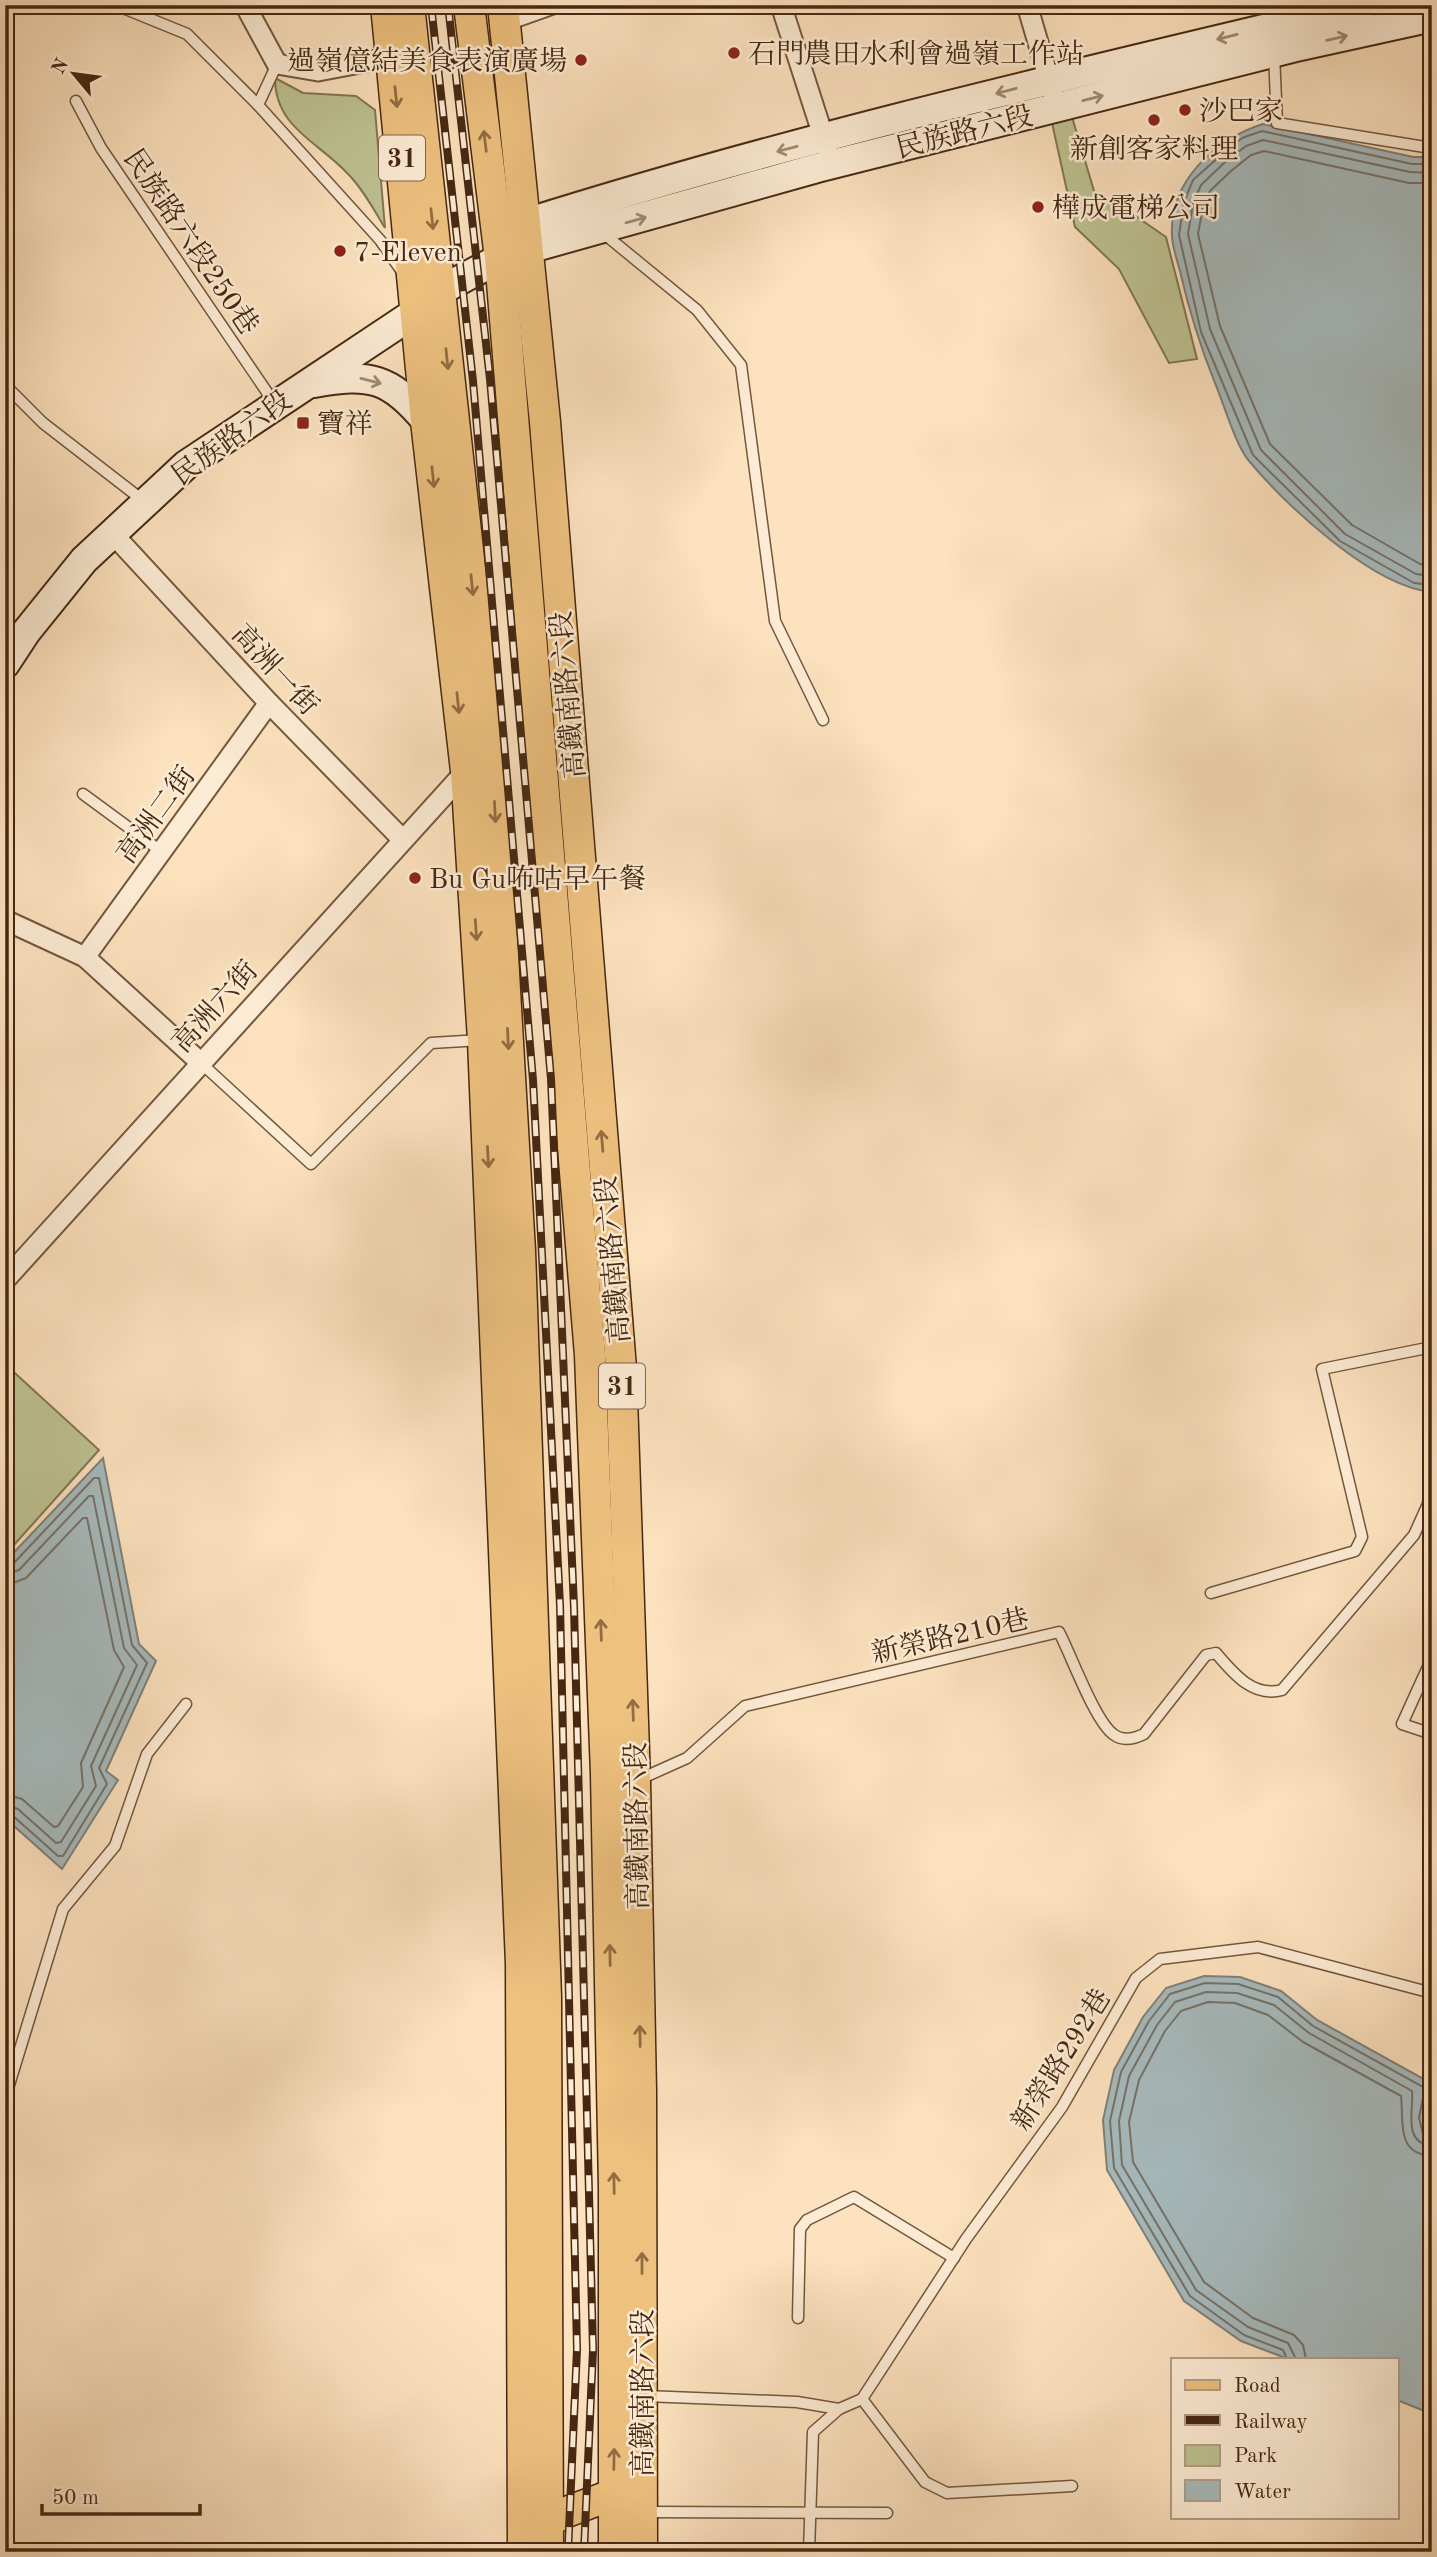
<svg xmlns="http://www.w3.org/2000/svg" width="1437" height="2557" font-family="'Old Standard TT','Noto Serif TC',serif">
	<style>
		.green { fill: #bec392; stroke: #827652; stroke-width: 2 }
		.water { fill: #a6babd; stroke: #808079; stroke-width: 2 }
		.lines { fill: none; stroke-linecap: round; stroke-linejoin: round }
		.shore { stroke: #767168; stroke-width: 2 }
		.lane-casing { stroke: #74563d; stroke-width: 13 }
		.street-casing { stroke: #74563d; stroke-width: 23 }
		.secondary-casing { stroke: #462812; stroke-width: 32 }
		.primary-casing { stroke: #462812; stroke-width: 33 }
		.lane { stroke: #fdecd5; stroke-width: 10 }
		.street { stroke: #fdecd5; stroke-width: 19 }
		.secondary { stroke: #fdecd5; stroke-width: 28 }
		.primary { stroke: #eec17f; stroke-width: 30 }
		.rail-casing { stroke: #462812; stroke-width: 8 }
		.rail { stroke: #fdecd5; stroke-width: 5; stroke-dasharray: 16; stroke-linecap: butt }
		.oneway { stroke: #a28a74 }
		.oneway2 { stroke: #926d43 }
		.poi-dot { fill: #8f2418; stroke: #fdecd5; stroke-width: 2.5 }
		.labels { text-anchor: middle; stroke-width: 5; stroke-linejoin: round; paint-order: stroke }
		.shield { fill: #fdecd5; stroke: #7d634c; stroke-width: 2 }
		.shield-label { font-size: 26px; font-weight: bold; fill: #462812 }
		.poi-label { font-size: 28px; fill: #462812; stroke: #fdecd5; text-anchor: start }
		.street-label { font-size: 28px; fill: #462812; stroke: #fdecd5 }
	</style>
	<rect width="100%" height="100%" fill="#fce2be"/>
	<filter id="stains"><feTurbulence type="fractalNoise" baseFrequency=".00286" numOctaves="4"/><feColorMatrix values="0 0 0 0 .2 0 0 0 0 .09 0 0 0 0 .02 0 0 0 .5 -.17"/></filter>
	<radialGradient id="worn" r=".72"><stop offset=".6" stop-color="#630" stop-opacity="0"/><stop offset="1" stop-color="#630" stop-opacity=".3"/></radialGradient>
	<g class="green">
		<path d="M275 78 303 93 356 96 375 110 385 228C374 210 363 189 348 174 319 142 275 128 275 78Z"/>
		<path d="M1072 117 1097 201 1121 206 1166 237 1197 359 1169 363 1119 269 1075 227 1052 123Z"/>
		<path d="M5 1364 99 1450 5 1555Z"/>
	</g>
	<g class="water">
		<path d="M1263 124 1413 157H1432V592C1373 587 1287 506 1249 461 1235 444 1224 404 1215 383 1200 346 1189 310 1180 271 1177 260 1172 246 1172 235 1169 181 1216 139 1263 124Z"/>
		<path d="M103 1458 139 1644 156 1661 106 1771 118 1780 62 1869 5 1818V1562Z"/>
		<path d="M1204 1976 1240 1977 1281 1991 1317 2020 1431 2083 1426 2119 1432 2143V2414L1397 2400V2359H1288L1241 2341 1184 2301 1107 2170 1103 2120 1114 2070 1143 2017 1166 1988Z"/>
	</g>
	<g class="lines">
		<g class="shore">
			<path d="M1432 164H1412L1262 131 1242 138 1219 157 1193 180 1184 202 1179 235 1201 332 1253 455 1340 541 1414 583 1432 585"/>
			<path d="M1432 173 1410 172 1263 140 1246 146 1224 163 1201 185 1193 204 1188 234 1210 329 1261 450 1345 534 1416 574 1432 576"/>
			<path d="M1432 183H1409L1264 151 1251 155 1231 171 1210 191 1203 207 1198 234 1220 326 1270 444 1352 525 1420 564 1432 565"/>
			<path d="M5 1566 13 1564 94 1478H99L132 1645 147 1663 99 1768 107 1784 63 1856H58L12 1815 5 1814"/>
			<path d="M5 1575 19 1570 89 1496H93L124 1648 137 1665 91 1766 96 1786 61 1842 56 1843 18 1809 5 1805"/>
			<path d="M5 1586 26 1578 83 1518H87L114 1650 124 1667 81 1763 83 1787 58 1826 54 1827 22 1799 5 1794"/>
			<path d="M1287 2359 1283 2350 1244 2335 1190 2296 1114 2168 1110 2121 1121 2072 1149 2021 1170 1994 1205 1983 1238 1984 1278 1997 1313 2026 1425 2088 1419 2118 1423 2134 1432 2137"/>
			<path d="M1296 2359 1288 2343 1248 2327 1196 2290 1122 2165 1119 2121 1129 2076 1157 2025 1175 2002 1206 1992 1237 1993 1274 2005 1309 2033 1412 2091C1414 2110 1402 2143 1432 2146"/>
			<path d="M1306 2359 1303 2345 1294 2335 1253 2318 1204 2282 1133 2162 1129 2122 1139 2080 1165 2031 1181 2011 1208 2002 1235 2003 1268 2015 1303 2042 1401 2096C1404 2120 1395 2154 1432 2156"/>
		</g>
		<defs>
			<g id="lane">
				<path d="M116 5 187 34 258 105 380 240 403 273"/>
				<path d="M1274 54 1277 123 1431 148"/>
				<path d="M76 101 101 148 275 404"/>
				<path d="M258 105 277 64"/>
				<path d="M603 233 697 310 741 365 775 621 823 720"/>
				<path d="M5 385 43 423 145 502"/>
				<path d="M83 794 162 852"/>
				<path d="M201 1063 311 1164 431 1043 481 1040"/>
				<path d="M1211 1593 1355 1551 1362 1537 1322 1369 1432 1347"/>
				<path d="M1432 1658 1402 1724 1432 1734"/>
				<path d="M638 1780 687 1758 745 1706 1059 1632C1071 1655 1095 1721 1113 1734 1123 1742 1134 1739 1144 1734L1206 1655 1216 1653C1233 1673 1253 1698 1282 1690L1414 1535 1428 1504 1432 1461"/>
				<path d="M5 2098 63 1909 115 1846 147 1754 186 1704"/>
				<path d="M798 2318 800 2229 807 2220 854 2197 954 2258"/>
				<path d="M645 2396 797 2402 839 2409"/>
				<path d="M862 2399 925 2482 947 2493 1072 2486"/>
				<path d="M646 2512 887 2513"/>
				<path d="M809 2552 813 2432 839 2409 862 2399 966 2239 1062 2107 1136 1978 1160 1959 1258 1947 1432 1993"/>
			</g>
			<g id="street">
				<path d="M245 5 277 64 318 71 392 57"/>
				<path d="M781 5 827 148"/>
				<path d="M1027 5 1052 90"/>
				<path d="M505 21 550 5"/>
				<path d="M112 533 269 703 403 840"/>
				<path d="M5 920 85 957 201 1063"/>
				<path d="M85 957 269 703"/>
				<path d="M5 1280 466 771"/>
			</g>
			<g id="secondary">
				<path d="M513 241 526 223C802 136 1084 72 1365 5"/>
				<path d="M314 383C369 373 390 377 426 421"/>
				<path d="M5 664 26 632 84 560 186 465 416 312 440 291 500 258 528 249 817 168 1300 46 1432 17"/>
			</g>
			<g id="primary">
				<path d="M386 5 426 421 466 771 483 1040 521 1964 523 2552"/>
				<path d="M409 5 493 781 520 1251 546 1997 548 2552"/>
				<path d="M469 5 500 258 590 1355 606 1774 614 2189V2552"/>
				<path d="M503 5 545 422 621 1368 635 1781 641 2091 642 2552"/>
				<path d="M536 2529 564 2513 614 2494"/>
			</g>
		</defs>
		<use href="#lane" class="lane-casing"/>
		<use href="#street" class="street-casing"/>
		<use href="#secondary" class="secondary-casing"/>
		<use href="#primary" class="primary-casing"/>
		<use href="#lane" class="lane"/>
		<use href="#street" class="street"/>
		<use href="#secondary" class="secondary"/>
		<use href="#primary" class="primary"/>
		<defs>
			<g id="rail">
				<path d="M431 5 473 381 533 1080 560 1605 577 2349 568 2552"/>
				<path d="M448 5 490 379 551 1079 574 1607 593 2350 584 2552"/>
			</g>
		</defs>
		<use href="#rail" class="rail-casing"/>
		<use href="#rail" class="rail"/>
	</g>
	<defs><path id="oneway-shaft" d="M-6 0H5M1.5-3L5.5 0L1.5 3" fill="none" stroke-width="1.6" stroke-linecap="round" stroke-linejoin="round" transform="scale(1.75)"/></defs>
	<g class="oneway">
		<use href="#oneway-shaft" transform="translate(1227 37) rotate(166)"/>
		<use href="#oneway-shaft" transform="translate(1337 38) rotate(-13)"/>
		<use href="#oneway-shaft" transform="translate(1006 91) rotate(165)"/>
		<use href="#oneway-shaft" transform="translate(1093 98) rotate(-14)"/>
		<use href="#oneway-shaft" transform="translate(787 149) rotate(165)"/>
		<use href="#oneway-shaft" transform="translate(636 220) rotate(-16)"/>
		<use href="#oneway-shaft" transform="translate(371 381) rotate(14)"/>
	</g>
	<g class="oneway2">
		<use href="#oneway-shaft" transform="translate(396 97) rotate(84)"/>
		<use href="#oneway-shaft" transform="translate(485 141) rotate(-97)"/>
		<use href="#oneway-shaft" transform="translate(432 219) rotate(84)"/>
		<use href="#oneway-shaft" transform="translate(447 359) rotate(84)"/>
		<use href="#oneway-shaft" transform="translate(433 477) rotate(84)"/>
		<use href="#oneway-shaft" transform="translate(472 585) rotate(84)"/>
		<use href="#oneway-shaft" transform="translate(458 703) rotate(84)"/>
		<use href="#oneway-shaft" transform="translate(495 812) rotate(87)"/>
		<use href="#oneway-shaft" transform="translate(476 930) rotate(86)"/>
		<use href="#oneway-shaft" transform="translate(508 1039) rotate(87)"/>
		<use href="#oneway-shaft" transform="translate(602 1141) rotate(-95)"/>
		<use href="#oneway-shaft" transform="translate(488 1157) rotate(87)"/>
		<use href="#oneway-shaft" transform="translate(601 1630) rotate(-92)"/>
		<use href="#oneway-shaft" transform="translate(633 1710) rotate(-92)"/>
		<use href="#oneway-shaft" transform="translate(610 1955) rotate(-91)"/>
		<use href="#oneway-shaft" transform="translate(640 2036) rotate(-91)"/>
		<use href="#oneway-shaft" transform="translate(614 2183) rotate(-91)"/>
		<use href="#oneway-shaft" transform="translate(642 2263) rotate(-90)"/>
		<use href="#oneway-shaft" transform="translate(614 2459) rotate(-89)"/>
	</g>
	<g class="poi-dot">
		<circle cx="734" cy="53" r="7"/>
		<circle cx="581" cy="60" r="7"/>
		<circle cx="1185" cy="110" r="7"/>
		<circle cx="1154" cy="120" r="7"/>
		<circle cx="1038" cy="207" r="7"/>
		<circle cx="340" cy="251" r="7"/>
		<rect x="296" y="416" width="14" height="14" rx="3.5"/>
		<circle cx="415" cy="878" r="7"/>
	</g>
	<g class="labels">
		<g class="shield">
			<rect x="379" y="135.5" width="46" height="45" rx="5"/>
			<rect x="599" y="1363.5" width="46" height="45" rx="5"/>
		</g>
		<g class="shield-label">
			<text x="402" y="167">31</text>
			<text x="622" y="1395">31</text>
		</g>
		<g class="poi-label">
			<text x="748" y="63">石門農田水利會過嶺工作站</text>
			<text x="567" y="70" text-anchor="end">過嶺億結美食表演廣場</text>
			<text x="1199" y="120">沙巴家</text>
			<text x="1154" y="158" text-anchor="middle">新創客家料理</text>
			<text x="1052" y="217">樺成電梯公司</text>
			<text x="354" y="261">7-Eleven</text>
			<text x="317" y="433">寶祥</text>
			<text x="429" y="888">Bu Gu咘咕早午餐</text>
		</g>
		<g class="street-label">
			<text transform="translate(964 131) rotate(-14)" y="10">民族路六段</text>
			<text transform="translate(192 241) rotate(56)" y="10">民族路六段250巷</text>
			<text transform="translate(231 437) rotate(-36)" y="10">民族路六段</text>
			<text transform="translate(276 669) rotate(47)" y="10">高洲一街</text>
			<text transform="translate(567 695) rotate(-95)" y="10">高鐵南路六段</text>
			<text transform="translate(155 814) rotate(-54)" y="10">高洲二街</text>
			<text transform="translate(214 1006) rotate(-48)" y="10">高洲六街</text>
			<text transform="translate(612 1260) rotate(-95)" y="10">高鐵南路六段</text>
			<text transform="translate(950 1635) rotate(-13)" y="10">新榮路210巷</text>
			<text transform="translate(636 1826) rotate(-91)" y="10">高鐵南路六段</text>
			<text transform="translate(1060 2059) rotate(-58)" y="10">新榮路292巷</text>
			<text transform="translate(642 2393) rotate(-90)" y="10">高鐵南路六段</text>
		</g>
	</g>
	<rect width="1437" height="2557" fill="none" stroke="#fce2be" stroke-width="28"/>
	<rect x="7" y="7" width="1423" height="2543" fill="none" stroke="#462812" stroke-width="3.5"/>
	<rect x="14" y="14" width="1409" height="2529" fill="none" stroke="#462812" stroke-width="2"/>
	<rect x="1171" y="2358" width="228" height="161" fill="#fdecd5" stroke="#b49e87" stroke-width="2"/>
	<rect x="1185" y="2380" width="35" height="10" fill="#eec17f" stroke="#b49e87" stroke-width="2"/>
	<text x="1234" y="2392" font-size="21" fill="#462812">Road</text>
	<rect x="1185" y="2415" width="35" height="10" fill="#462812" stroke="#b49e87" stroke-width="2"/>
	<text x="1234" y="2428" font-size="21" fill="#462812">Railway</text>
	<rect x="1185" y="2445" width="35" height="21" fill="#bec392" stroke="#b49e87" stroke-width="2"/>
	<text x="1234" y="2462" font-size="21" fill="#462812">Park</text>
	<rect x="1185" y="2480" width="35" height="21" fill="#a6babd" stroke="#b49e87" stroke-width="2"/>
	<text x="1234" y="2498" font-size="21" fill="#462812">Water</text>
	<g transform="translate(74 74) rotate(299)" stroke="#fdecd5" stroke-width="5" paint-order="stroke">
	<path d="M0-5L12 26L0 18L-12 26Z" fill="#462812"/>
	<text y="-10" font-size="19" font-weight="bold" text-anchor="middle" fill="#462812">N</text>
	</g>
	<path d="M42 2504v10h158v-10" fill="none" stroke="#462812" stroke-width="3.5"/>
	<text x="52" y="2504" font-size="21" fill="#462812" stroke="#fdecd5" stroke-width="5" paint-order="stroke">50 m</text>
	<rect width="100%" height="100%" filter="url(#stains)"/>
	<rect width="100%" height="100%" fill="url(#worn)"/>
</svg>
